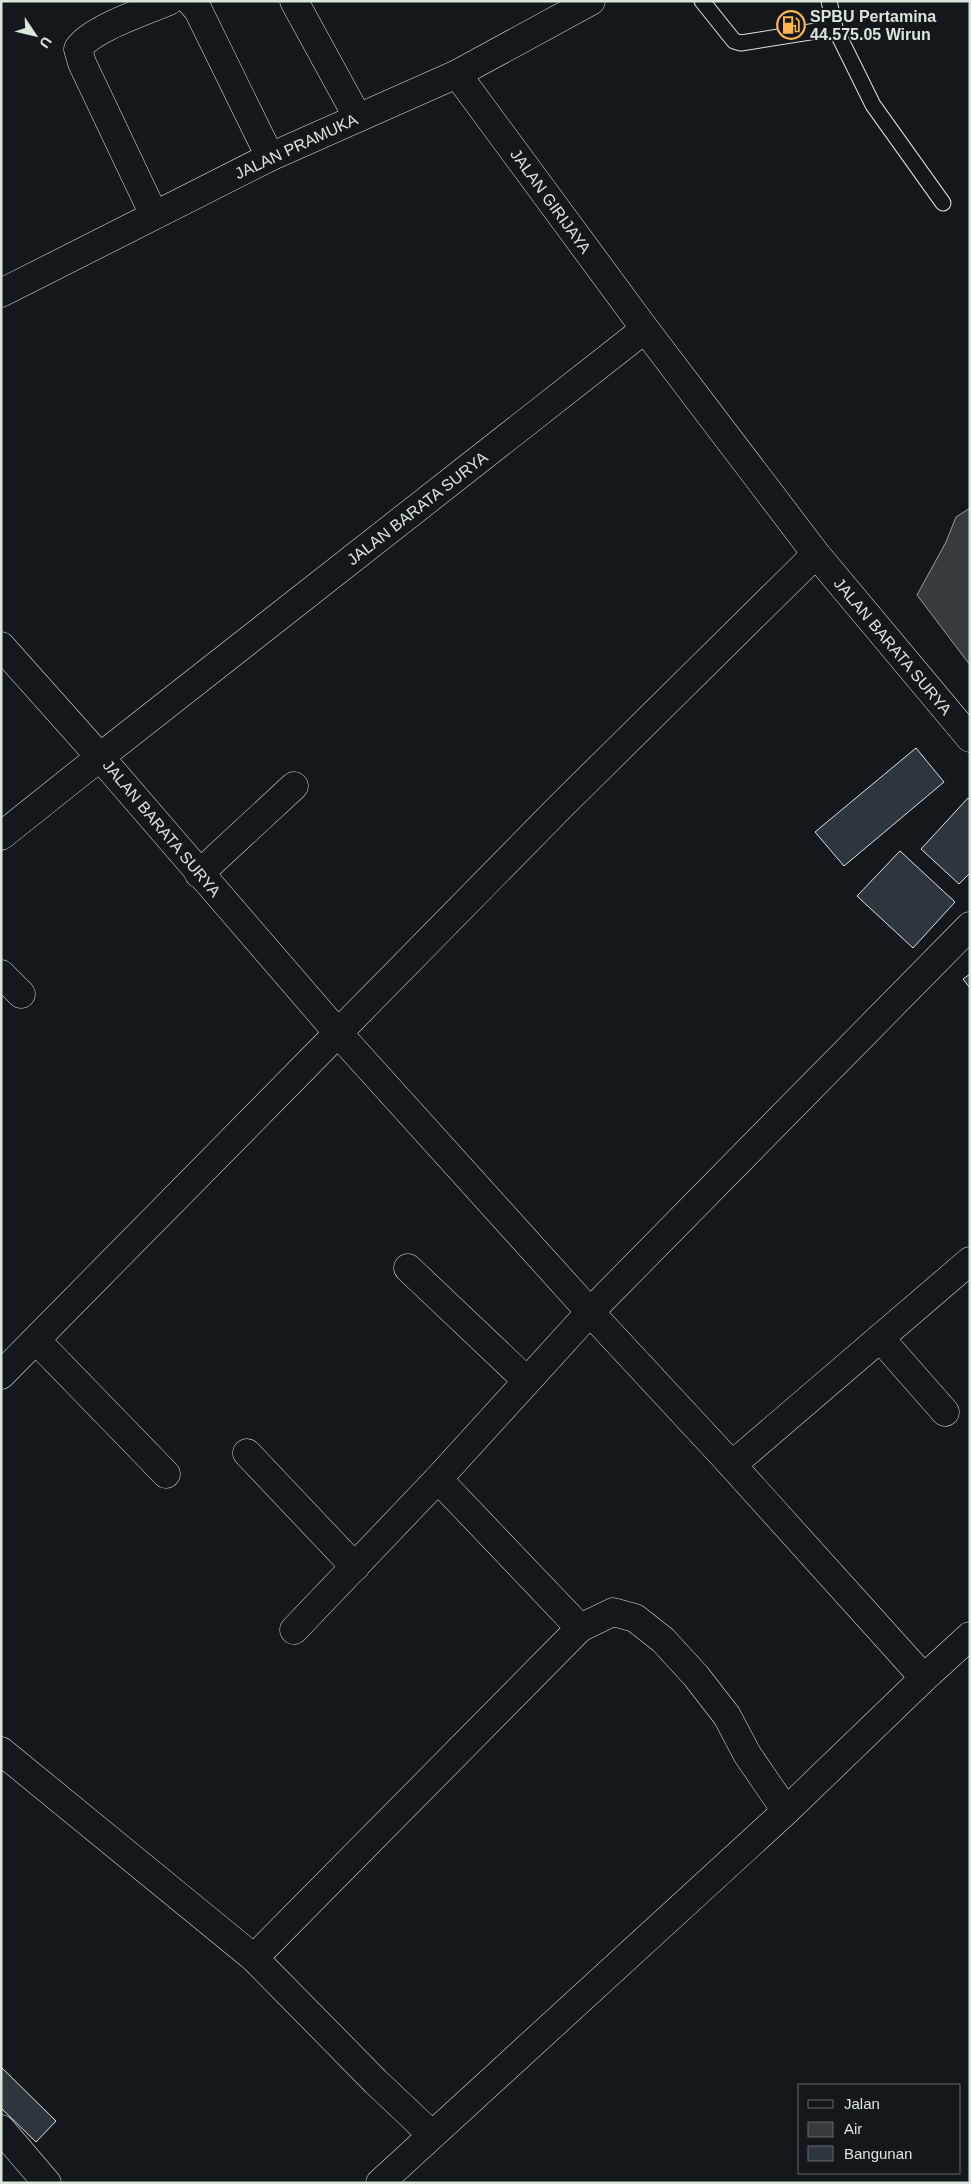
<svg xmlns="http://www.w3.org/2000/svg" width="971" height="2184" font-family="Helvetica,sans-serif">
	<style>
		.water { fill: #363b3e; stroke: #939e99 }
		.building { fill: #2c363c; stroke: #d8e6dc }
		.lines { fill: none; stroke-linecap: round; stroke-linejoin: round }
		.lane-casing { stroke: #d8e6dc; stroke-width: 17 }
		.street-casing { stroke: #d8e6dc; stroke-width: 29 }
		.secondary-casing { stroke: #d8e6dc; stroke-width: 29 }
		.lane { stroke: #14181c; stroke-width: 15 }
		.street { stroke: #14181c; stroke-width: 28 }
		.secondary { stroke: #14181c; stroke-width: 28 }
		.labels { text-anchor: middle; stroke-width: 4; stroke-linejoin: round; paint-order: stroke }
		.poi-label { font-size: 16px; font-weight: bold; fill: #d8e6dc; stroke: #14181c; text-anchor: start }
		.street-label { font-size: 16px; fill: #d8e6dc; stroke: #14181c }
	</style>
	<rect width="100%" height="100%" fill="#14181c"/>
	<path class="water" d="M970 508V665L917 595 946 542 956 517Z"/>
	<g class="building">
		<path d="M916 748 944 782 844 866 815 832Z"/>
		<path d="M968 798 970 800V873L959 884 921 849Z"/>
		<path d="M900 851 955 902 913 948 857 896Z"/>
		<path d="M970 974V988L963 979Z"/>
		<path d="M1 2067 56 2121 36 2142 1 2108Z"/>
	</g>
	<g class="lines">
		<defs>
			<g id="lane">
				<path d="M702 1 734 41 741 43 835 28 829 1"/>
				<path d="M835 28 873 105 943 203"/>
			</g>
			<g id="street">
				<path d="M190 1 198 10 270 157"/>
				<path d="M294 1 358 118"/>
				<path d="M457 74 645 329"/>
				<path d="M154 215 82 63 78 49C90 29 146 11 169 1"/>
				<path d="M816 554 560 807 338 1033 100 757 645 329 816 554 970 738"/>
				<path d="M1 646 100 757 1 836"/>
				<path d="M199 874 294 786"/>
				<path d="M970 926 590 1312 732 1465 924 1678 970 1636"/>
				<path d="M1 974 21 994"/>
				<path d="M408 1268 526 1380"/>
				<path d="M880 1338 945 1412"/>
				<path d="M36 1340 166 1474"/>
				<path d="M1 1375 338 1033 590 1312 438 1479 294 1630"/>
				<path d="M247 1453 355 1567"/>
				<path d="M732 1465 970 1261"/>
				<path d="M438 1479 580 1628 613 1612 635 1618 663 1640 696 1676 727 1716 747 1754 786 1811"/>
				<path d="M1 1751 254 1958 376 2082 431 2134"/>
				<path d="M254 1958 580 1628"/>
				<path d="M1 2129 47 2183"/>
				<path d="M380 2183 786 1811 924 1678"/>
			</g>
			<path id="secondary" d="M1 293 270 157 457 74 591 1"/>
		</defs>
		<use href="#lane" class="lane-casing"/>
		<use href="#street" class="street-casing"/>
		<use href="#secondary" class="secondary-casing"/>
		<use href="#lane" class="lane"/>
		<use href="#street" class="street"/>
		<use href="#secondary" class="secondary"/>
	</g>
	<defs>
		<symbol id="fuel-ring" viewBox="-11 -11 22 22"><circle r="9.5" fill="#14181c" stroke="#ffb74d" stroke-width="1.5"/><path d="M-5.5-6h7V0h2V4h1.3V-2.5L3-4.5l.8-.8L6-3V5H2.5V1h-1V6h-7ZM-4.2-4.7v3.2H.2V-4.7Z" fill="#ffb74d"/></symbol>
	</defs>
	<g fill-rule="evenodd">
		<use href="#fuel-ring" x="775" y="9" width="32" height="32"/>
	</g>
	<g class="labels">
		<g class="poi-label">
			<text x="810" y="22">SPBU Pertamina<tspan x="810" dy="18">44.575.05 Wirun</tspan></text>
		</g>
		<g class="street-label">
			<text transform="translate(296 146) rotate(-25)" y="6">JALAN PRAMUKA</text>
			<text transform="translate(551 201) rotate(54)" y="6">JALAN GIRIJAYA</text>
			<text transform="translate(417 508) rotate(-38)" y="6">JALAN BARATA SURYA</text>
			<text transform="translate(893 646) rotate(50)" y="6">JALAN BARATA SURYA</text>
			<text transform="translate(162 828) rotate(50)" y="6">JALAN BARATA SURYA</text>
		</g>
	</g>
	<rect width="971" height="2184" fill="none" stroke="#d8e6dc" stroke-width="5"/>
	<rect x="798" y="2084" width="162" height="90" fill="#14181c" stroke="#626a69"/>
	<rect x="808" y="2100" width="25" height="8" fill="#14181c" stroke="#626a69"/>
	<text x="844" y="2109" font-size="15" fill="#d8e6dc">Jalan</text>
	<rect x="808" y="2122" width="25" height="15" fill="#363b3e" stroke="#626a69"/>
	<text x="844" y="2134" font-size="15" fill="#d8e6dc">Air</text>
	<rect x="808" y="2146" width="25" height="15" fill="#2c363c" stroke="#626a69"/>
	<text x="844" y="2159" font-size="15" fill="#d8e6dc">Bangunan</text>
	<g transform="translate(35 35) rotate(125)" stroke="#14181c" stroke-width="4" paint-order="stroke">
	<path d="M0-4L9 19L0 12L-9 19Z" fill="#d8e6dc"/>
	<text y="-8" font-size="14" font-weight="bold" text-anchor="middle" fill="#d8e6dc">U</text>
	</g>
</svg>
